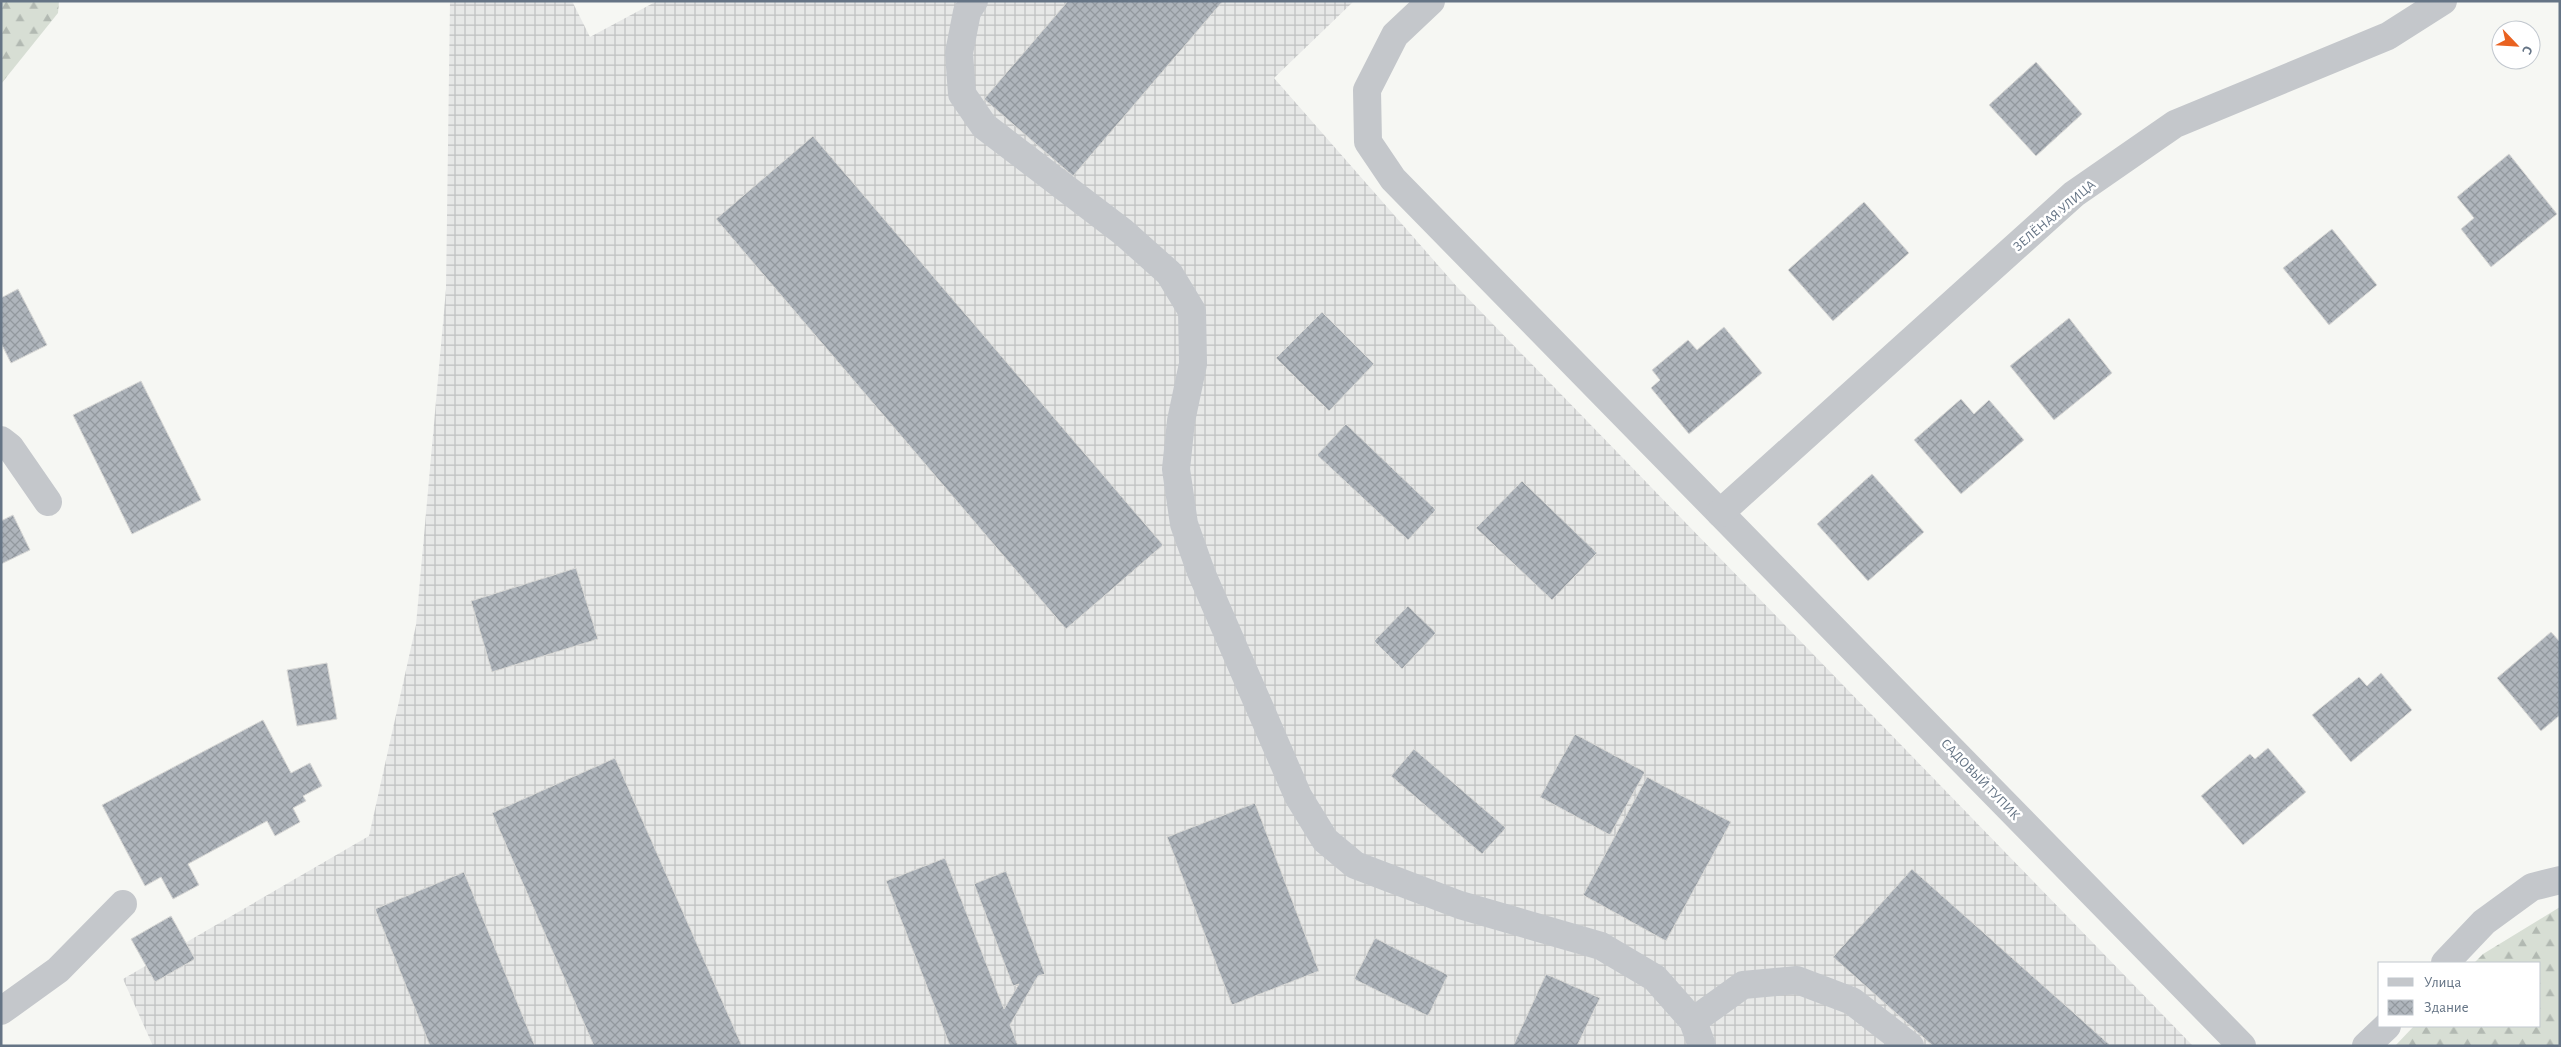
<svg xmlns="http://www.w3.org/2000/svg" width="2561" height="1047" font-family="'Alegreya Sans',sans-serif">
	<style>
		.industrial { fill: url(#industrial-grid) }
		.forest { fill: url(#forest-firs) }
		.building { fill: url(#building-cross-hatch); stroke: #d8d8d6 }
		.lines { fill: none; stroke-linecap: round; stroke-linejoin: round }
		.minor { stroke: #c4c7cb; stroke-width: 28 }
		.labels { text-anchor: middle; stroke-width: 5; stroke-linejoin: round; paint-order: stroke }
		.street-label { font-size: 14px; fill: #657485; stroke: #fff }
	</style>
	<defs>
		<pattern id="industrial-grid" width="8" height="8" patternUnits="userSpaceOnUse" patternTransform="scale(1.25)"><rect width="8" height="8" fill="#e7e8e7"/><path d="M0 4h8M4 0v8" fill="none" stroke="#bfc1c1"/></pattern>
		<pattern id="forest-firs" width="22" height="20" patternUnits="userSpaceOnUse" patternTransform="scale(1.25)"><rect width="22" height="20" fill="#d7ded4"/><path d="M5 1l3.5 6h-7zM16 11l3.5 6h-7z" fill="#b2b9b2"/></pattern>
		<pattern id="building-cross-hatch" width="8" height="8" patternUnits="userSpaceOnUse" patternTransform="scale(1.25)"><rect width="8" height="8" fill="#afb5bc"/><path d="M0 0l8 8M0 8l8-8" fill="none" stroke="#92989e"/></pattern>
	</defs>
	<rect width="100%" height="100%" fill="#f6f7f3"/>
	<path class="industrial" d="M450 1H572L590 37 657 1H1354L1274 78 1458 288 2193 1046H153L123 979 369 836 416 625 446 289Z"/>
	<g class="forest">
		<path d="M1 1H59L58 13 1 84Z"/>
		<path d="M2560 907V1046H2395L2414 1026H2540V963H2474L2483 954Z"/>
	</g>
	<g class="building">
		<path d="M1068 1H1223L1073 176 984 99Z"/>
		<path d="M2036 62 2082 114 2036 156 1989 105Z"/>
		<path d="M813 136 1163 545 1066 629 716 219Z"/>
		<path d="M2509 154 2557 214 2491 267 2461 229 2474 218 2457 197Z"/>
		<path d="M1864 202 1909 253 1833 321 1788 270Z"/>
		<path d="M2332 229 2377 285 2329 325 2283 268Z"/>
		<path d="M18 289 47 345 11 363 1 343V298Z"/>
		<path d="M1322 312 1374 364 1329 411 1276 358Z"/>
		<path d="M2069 318 2112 373 2054 420 2010 366Z"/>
		<path d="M1724 327 1762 373 1689 434 1651 388 1660 380 1652 370 1688 340 1697 350Z"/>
		<path d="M141 381 201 500 132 534 73 415Z"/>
		<path d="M1961 399 1974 414 1989 400 2024 440 1961 494 1914 440Z"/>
		<path d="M1346 424 1436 510 1408 540 1317 455Z"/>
		<path d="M1872 474 1924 532 1868 581 1817 524Z"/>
		<path d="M1522 481 1597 553 1552 600 1476 528Z"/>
		<path d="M13 515 30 550 1 564V521Z"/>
		<path d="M576 568 598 639 492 672 471 601Z"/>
		<path d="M1408 606 1436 633 1402 669 1374 641Z"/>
		<path d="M2551 632 2560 642V715L2541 731 2497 678Z"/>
		<path d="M327 663 337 719 297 726 287 670Z"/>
		<path d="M2381 673 2412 710 2351 762 2312 715 2359 677 2367 686Z"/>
		<path d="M263 720 291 773 310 763 322 786 303 796 306 801 293 808 300 822 275 836 267 821 188 864 199 885 173 899 161 877 145 886 102 805Z"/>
		<path d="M1575 734 1645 772 1610 835 1540 797Z"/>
		<path d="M2268 748 2306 792 2243 845 2201 796 2250 754 2255 759Z"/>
		<path d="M1414 749 1506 828 1482 854 1391 776Z"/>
		<path d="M615 758 742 1046H594L492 813Z"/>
		<path d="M1647 777 1731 822 1666 941 1583 895Z"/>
		<path d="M1255 803 1319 971 1232 1005 1167 837Z"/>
		<path d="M945 858 1004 1009 1019 984 1013 986 974 884 1006 871 1045 974 1038 976 1010 1025 1018 1046H950L886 881Z"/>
		<path d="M1912 869 2111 1046H1933L1833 957Z"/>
		<path d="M464 872 535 1046H430L375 909Z"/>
		<path d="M171 916 195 959 155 982 131 939Z"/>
		<path d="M1375 938 1448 975 1428 1016 1354 979Z"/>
		<path d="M1546 974 1600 998 1577 1046H1513Z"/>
	</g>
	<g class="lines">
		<g class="minor">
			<path d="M974 1 967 12 959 53 962 94 984 126 1123 232 1169 273 1192 311 1193 364 1181 421 1176 469 1184 524 1201 572 1298 796 1325 840 1355 865 1460 905 1601 946 1655 978 1693 1021 1702 1046"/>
			<path d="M1431 1 1395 35 1367 90 1368 142 1393 179 2242 1046"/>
			<path d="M1 440 10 447 48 502"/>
			<path d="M1720 513 2074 194 2175 124 2388 36 2443 1"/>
			<path d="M2445 963 2484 922 2532 887 2560 880"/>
			<path d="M1 1011 58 970 123 904"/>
			<path d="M1693 1021 1743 985 1797 980 1852 1001 1910 1046"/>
			<path d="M2366 1046 2387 1026"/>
		</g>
	</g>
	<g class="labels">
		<g class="street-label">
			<text transform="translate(2054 215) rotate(-40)" y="5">ЗЕЛЁНАЯ УЛИЦА</text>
			<text transform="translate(1981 779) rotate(46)" y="5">САДОВЫЙ ТУПИК</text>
		</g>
	</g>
	<rect width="2561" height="1047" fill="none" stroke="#657485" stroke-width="5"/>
	<rect x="2378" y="962" width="162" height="65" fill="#ffffff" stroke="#c1c7ce"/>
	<rect x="2388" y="978" width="25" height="8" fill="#c4c7cb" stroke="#c1c7ce"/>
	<text x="2424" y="987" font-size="15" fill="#657485">Улица</text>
	<rect x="2388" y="1000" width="25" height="15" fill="url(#building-cross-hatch)" stroke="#c1c7ce"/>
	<text x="2424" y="1012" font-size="15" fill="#657485">Здание</text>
	<g transform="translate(2516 45) rotate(115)"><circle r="24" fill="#ffffff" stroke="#c1c7ce"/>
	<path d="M0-4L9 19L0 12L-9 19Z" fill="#e96221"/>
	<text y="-8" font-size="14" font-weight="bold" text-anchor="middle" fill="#657485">С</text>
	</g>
</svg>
